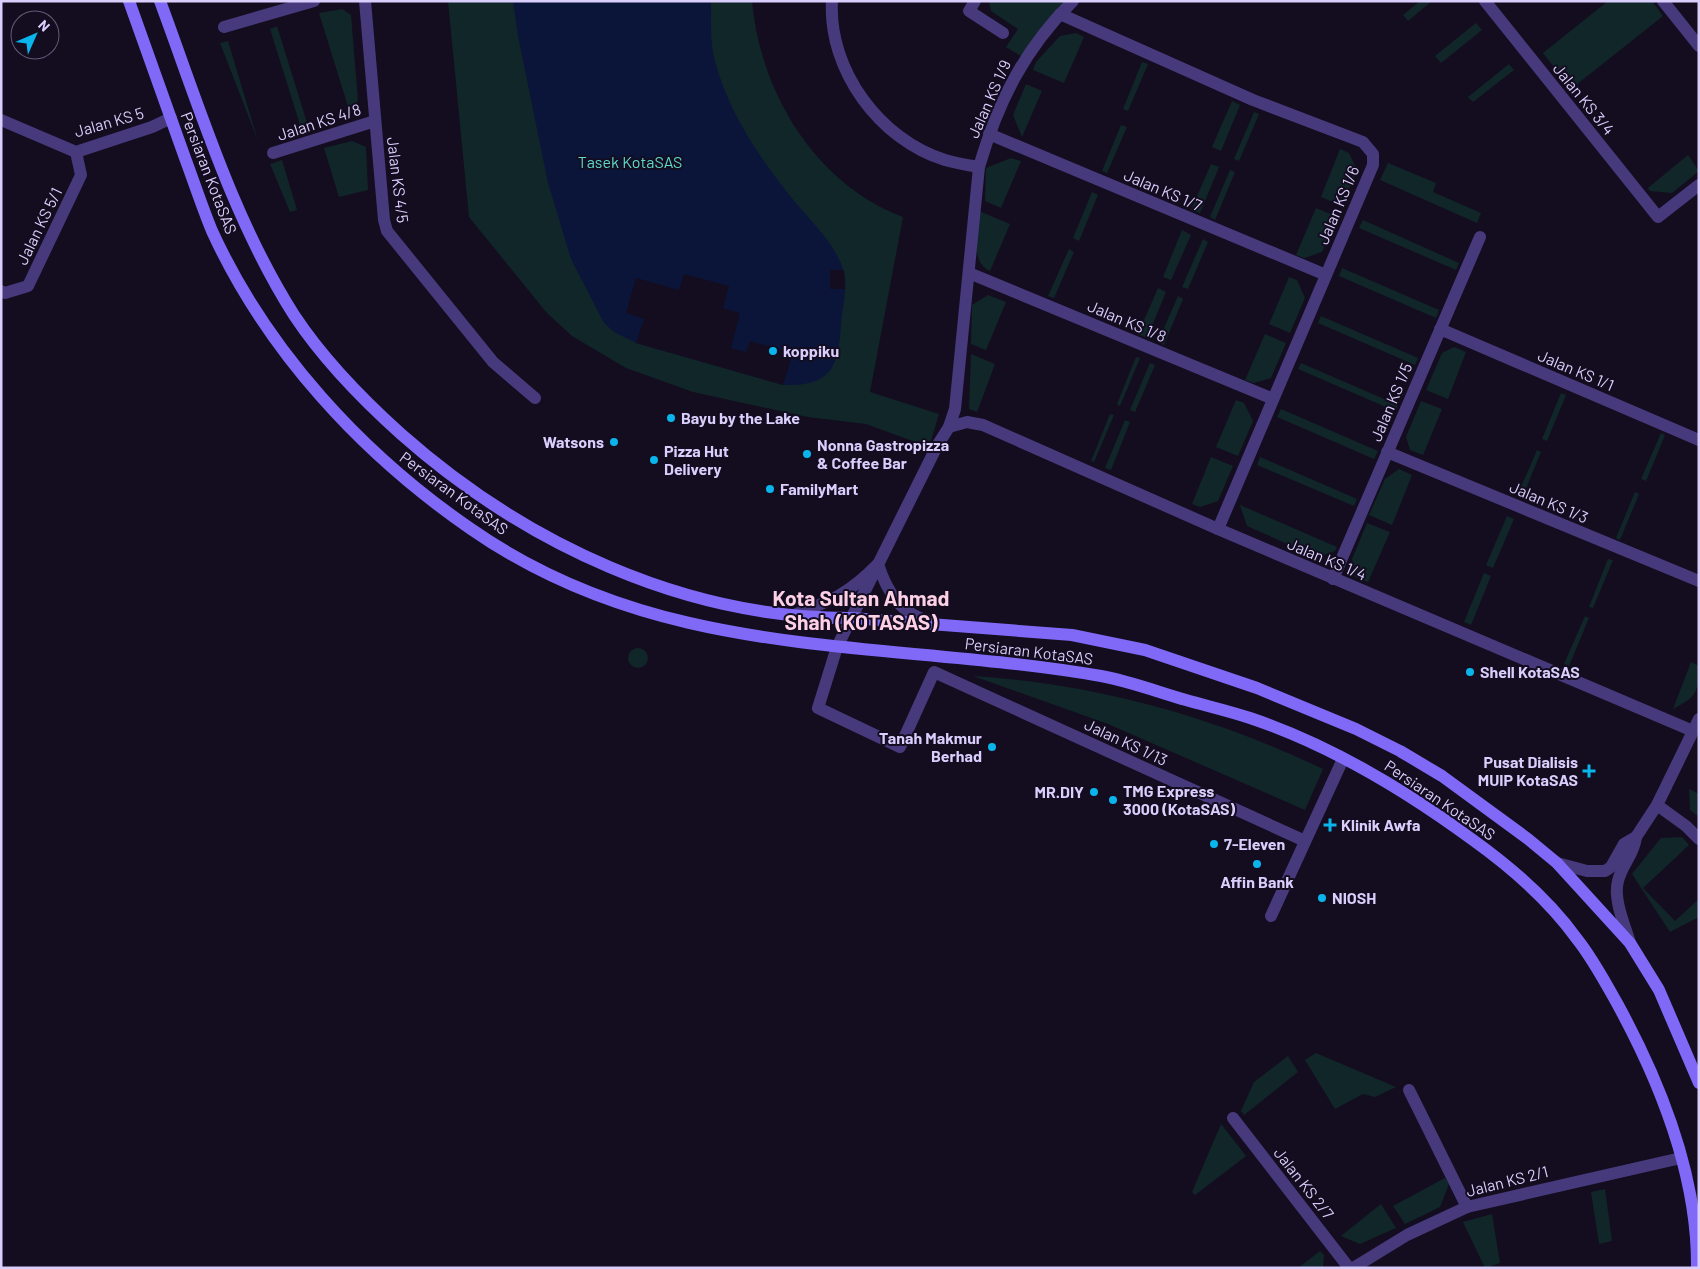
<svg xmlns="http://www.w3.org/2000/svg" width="1700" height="1269" font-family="Barlow,sans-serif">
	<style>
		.green { fill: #112629 }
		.water { fill: #0b153a }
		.pier { fill: #130d1f }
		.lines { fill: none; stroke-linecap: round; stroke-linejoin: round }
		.minor { stroke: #463a7c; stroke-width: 12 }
		.secondary { stroke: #8169f8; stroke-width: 12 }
		.poi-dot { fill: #0ab5ec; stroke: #130d1f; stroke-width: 2 }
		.labels { text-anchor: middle; stroke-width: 4; stroke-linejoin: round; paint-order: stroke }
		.street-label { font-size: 16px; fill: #dacefd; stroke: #130d1f }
		.park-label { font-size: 16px; fill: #5ed9cc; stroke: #130d1f }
		.poi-label { font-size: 16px; font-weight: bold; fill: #dacefd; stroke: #130d1f; text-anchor: start }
		.district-label { font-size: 21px; font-weight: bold; fill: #fdd0e6; stroke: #130d1f }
	</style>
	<rect width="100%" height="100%" fill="#130d1f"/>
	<g class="green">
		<path d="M448 1H752C760 92 815 184 903 217L870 392 939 414 929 447 866 424 808 417 693 392 626 368 572 336 546 312 469 217Z"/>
		<path d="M989 1H1065L1021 56 1006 47 1018 29 991 11Z"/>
		<path d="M1420 1H1432L1408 21 1403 15Z"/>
		<path d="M1608 1H1652L1663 16 1571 89 1543 53Z"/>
		<path d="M342 9 351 15 358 100 350 113 319 13Z"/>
		<path d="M1476 23 1482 30 1441 63 1435 56Z"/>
		<path d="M277 26 308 126 301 128 270 29Z"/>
		<path d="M1076 33 1084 37 1064 83 1033 70 1036 62 1060 36Z"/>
		<path d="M228 41 258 141 220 43Z"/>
		<path d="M1142 62 1148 64 1128 111 1123 109Z"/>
		<path d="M1509 64 1514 70 1473 102 1468 97Z"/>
		<path d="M1026 84 1042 91 1022 137 1013 115Z"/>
		<path d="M1232 101 1240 105 1221 151 1212 147Z"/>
		<path d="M1254 112 1259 114 1239 161 1234 159Z"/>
		<path d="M1121 125 1127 127 1107 173 1102 171Z"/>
		<path d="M352 141 366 147 368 190 339 197 324 148Z"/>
		<path d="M1340 149 1349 153 1357 170 1342 206 1321 197Z"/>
		<path d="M1688 155 1699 171 1672 193 1650 191 1648 188Z"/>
		<path d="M1011 158 1021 161 1001 208 985 201 986 168Z"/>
		<path d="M282 160 297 210 290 212 270 164Z"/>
		<path d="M1388 163 1436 183 1433 192 1481 213 1477 223 1380 180Z"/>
		<path d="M1211 164 1219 167 1200 213 1191 210Z"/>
		<path d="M1230 170 1235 172 1215 220 1210 217Z"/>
		<path d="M1092 192 1098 195 1079 241 1073 238Z"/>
		<path d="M1316 208 1338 217 1322 252 1304 258 1296 255Z"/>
		<path d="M979 211 1010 224 990 271C969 262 978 229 979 211Z"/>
		<path d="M1363 220 1459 263 1456 270 1359 228Z"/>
		<path d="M1182 230 1191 235 1171 280 1163 277Z"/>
		<path d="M1203 239 1208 242 1188 289 1182 287Z"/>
		<path d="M1069 249 1074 252 1054 298 1048 296Z"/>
		<path d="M1342 268 1439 310 1436 318 1339 276Z"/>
		<path d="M1289 277 1297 280 1305 298 1290 333 1269 324Z"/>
		<path d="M1158 288 1166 292 1147 338 1138 334Z"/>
		<path d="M988 295 1006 302 986 350 971 344 972 305Z"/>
		<path d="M1178 296 1183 299 1164 345 1158 342Z"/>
		<path d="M1321 316 1418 358 1415 365 1318 323Z"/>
		<path d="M1265 334 1286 343 1271 378 1254 383 1245 380Z"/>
		<path d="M1454 347 1466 352 1448 399 1426 390 1442 353Z"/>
		<path d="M971 354 995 364 977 412 969 409Z"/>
		<path d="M1136 357 1140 358 1120 406 1117 404Z"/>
		<path d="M1150 363 1155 365 1135 412 1130 410Z"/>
		<path d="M1301 363 1398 405 1395 411 1298 369Z"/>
		<path d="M1561 393 1566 395 1547 441 1542 439Z"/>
		<path d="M1236 400 1244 403 1253 421 1238 456 1216 447Z"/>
		<path d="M1421 401 1442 409 1423 455 1410 450 1406 437Z"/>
		<path d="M1281 409 1378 451 1374 459 1277 417Z"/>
		<path d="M1110 414 1114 415 1094 462 1091 461Z"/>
		<path d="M1125 420 1130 422 1111 470 1105 468Z"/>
		<path d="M1661 433 1665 435 1646 481 1641 479Z"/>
		<path d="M1537 450 1541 452 1522 498 1517 496Z"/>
		<path d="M1211 457 1233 466 1218 501 1200 507 1192 504Z"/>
		<path d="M1260 457 1357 499 1354 506 1257 465Z"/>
		<path d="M1399 469 1412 475 1392 525 1369 515 1385 479Z"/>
		<path d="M1635 492 1639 494 1620 540 1616 538Z"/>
		<path d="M1240 505 1337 547 1335 551 1317 557 1247 526Z"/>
		<path d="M1507 516 1514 519 1493 568 1486 565Z"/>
		<path d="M1367 523 1390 532 1368 582 1355 577 1352 559Z"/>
		<path d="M1608 559 1613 560 1593 608 1589 607Z"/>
		<path d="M1484 573 1491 576 1471 625 1464 622Z"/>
		<path d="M1585 616 1589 618 1569 666 1564 664Z"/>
		<circle cx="638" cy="658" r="10"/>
		<path d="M1691 662 1699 666C1699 692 1696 697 1673 709Z"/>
		<path d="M973 676C1096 684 1212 716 1323 769L1305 810 1108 724Z"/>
		<path d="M1689 789 1699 794V817L1690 810Z"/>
		<path d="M1682 837 1689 845 1643 888 1675 921 1699 899V917L1670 932 1632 874 1661 838Z"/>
		<path d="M1316 1053 1396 1087 1375 1097 1363 1094 1335 1109 1305 1060Z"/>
		<path d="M1288 1056 1298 1072 1244 1115 1241 1111 1254 1082Z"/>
		<path d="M1221 1124 1246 1156 1195 1195 1192 1192Z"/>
		<path d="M1445 1178 1449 1184 1440 1207 1405 1224 1393 1206Z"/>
		<path d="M1605 1189 1612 1241 1599 1244 1591 1192Z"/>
		<path d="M1381 1204 1396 1228 1360 1244 1341 1236Z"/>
		<path d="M1492 1214 1500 1263 1485 1268 1463 1222Z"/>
		<path d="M1320 1251 1324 1255 1323 1268H1298Z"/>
	</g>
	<path class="water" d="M513 1H711C711 21 710 42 715 61 729 114 761 160 795 202 811 221 835 244 843 269 848 282 844 301 842 314 838 360 839 387 783 385L636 343 614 332 604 323 571 259 548 183 518 36Z"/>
	<g class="pier">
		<path d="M830 270H844L845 289H830Z"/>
		<path d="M684 274 729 286 723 308 740 313 731 348 746 352 750 341 793 353 783 385 636 343 644 319 626 313 636 278 679 290Z"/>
	</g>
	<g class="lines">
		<g class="minor">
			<path d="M365 1 384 220 387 231 493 362 535 398"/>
			<path d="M832 1C828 70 880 140 945 160 955 163 967 165 979 167"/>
			<path d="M975 1 969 11 1003 33"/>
			<path d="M1073 1C1024 49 998 102 979 167L955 409 949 427 937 446 837 647 818 708 900 747 934 672 1305 841"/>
			<path d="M1485 1 1658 217 1699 185"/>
			<path d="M1663 1 1699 46"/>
			<path d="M1060 14 1253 100 1363 142 1373 154V165L1218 529"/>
			<path d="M224 27 314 1"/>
			<path d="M1 120 76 152 152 127 171 118"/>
			<path d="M989 134 1326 275"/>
			<path d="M273 153 375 121"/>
			<path d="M969 273 1273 399"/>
			<path d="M1 291 5 293 28 286 81 175 76 152"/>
			<path d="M1440 329 1699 440"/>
			<path d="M949 427 967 422 983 425 1218 529 1693 731"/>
			<path d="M1387 452 1699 581"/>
			<path d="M1333 579 1480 237"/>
			<path d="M796 614C833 600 850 593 878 564 887 592 901 615 932 622"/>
			<path d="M1657 805 1686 826 1699 839"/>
			<path d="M1557 863 1587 871H1605L1611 867 1624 844 1636 837 1657 805 1699 719"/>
			<path d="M1271 916 1343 759"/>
			<path d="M1630 943C1625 925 1613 900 1618 881 1622 864 1634 855 1636 837"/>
			<path d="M1409 1090 1467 1207"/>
			<path d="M1233 1118 1349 1268"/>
			<path d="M1353 1268 1407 1235 1467 1207 1681 1158"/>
		</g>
		<g class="secondary">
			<path d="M129 1C148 53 166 106 185 158 194 182 202 207 212 231 267 351 362 454 471 529 665 664 880 638 1101 676 1129 681 1158 692 1186 700 1207 706 1229 711 1250 718 1331 745 1405 790 1473 840 1512 868 1549 900 1577 939 1593 959 1605 982 1618 1005 1661 1084 1698 1176 1697 1268"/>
			<path d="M160 1C199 106 233 219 294 315 323 359 362 399 401 434 524 543 685 619 852 618L1072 635 1145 650 1257 688 1356 729 1400 751 1442 776 1528 839 1557 863 1630 943 1659 990 1699 1083"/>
		</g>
	</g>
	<g class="poi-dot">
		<circle cx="773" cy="351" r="5"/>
		<circle cx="671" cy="418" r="5"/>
		<circle cx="614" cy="442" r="5"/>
		<circle cx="807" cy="454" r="5"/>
		<circle cx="654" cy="460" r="5"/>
		<circle cx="770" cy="489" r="5"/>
		<circle cx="1470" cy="672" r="5"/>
		<circle cx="992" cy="747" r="5"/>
		<path d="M1586.5 763.5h5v5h5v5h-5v5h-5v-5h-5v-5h5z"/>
		<circle cx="1094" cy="792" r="5"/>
		<circle cx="1113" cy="800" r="5"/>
		<path d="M1327.5 817.5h5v5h5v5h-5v5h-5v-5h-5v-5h5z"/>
		<circle cx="1214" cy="844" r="5"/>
		<circle cx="1257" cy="864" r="5"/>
		<circle cx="1322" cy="898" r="5"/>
	</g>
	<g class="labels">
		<g class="street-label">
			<text transform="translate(989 99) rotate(-66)" y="6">Jalan KS 1/9</text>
			<text transform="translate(1584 99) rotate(51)" y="6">Jalan KS 3/4</text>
			<text transform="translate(109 122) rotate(-16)" y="6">Jalan KS 5</text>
			<text transform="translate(319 122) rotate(-18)" y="6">Jalan KS 4/8</text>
			<text transform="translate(209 173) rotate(69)" y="6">Persiaran KotaSAS</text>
			<text transform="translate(398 180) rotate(83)" y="6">Jalan KS 4/5</text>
			<text transform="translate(1163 190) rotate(23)" y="6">Jalan KS 1/7</text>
			<text transform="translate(1338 205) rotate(-67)" y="6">Jalan KS 1/6</text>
			<text transform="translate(39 226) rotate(-64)" y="6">Jalan KS 5/1</text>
			<text transform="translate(1127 321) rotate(23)" y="6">Jalan KS 1/8</text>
			<text transform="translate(1576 370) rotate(23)" y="6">Jalan KS 1/1</text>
			<text transform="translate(1391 402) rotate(-67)" y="6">Jalan KS 1/5</text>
			<text transform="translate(454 493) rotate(36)" y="6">Persiaran KotaSAS</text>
			<text transform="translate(1549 502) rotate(23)" y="6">Jalan KS 1/3</text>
			<text transform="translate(1327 559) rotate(23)" y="6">Jalan KS 1/4</text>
			<text transform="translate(1029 651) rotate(7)" y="6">Persiaran KotaSAS</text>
			<text transform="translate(1126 742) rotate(25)" y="6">Jalan KS 1/13</text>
			<text transform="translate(1440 800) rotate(34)" y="6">Persiaran KotaSAS</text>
			<text transform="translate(1507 1181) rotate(-14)" y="6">Jalan KS 2/1</text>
			<text transform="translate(1304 1183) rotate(52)" y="6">Jalan KS 2/7</text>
		</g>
		<g class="park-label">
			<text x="630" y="168">Tasek KotaSAS</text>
		</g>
		<g class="poi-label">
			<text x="783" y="357">koppiku</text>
			<text x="681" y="424">Bayu by the Lake</text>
			<text x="604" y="448" text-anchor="end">Watsons</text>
			<text x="817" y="451">Nonna Gastropizza<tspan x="817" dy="18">&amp; Coffee Bar</tspan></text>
			<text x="664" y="457">Pizza Hut<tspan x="664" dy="18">Delivery</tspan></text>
			<text x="780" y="495">FamilyMart</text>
			<text x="1480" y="678">Shell KotaSAS</text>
			<text x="982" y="744" text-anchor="end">Tanah Makmur<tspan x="982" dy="18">Berhad</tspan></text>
			<text x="1578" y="768" text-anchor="end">Pusat Dialisis<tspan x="1578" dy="18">MUIP KotaSAS</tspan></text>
			<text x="1123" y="797">TMG Express<tspan x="1123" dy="18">3000 (KotaSAS)</tspan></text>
			<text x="1084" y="798" text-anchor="end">MR.DIY</text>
			<text x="1341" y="831">Klinik Awfa</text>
			<text x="1224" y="850">7-Eleven</text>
			<text x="1257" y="888" text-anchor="middle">Affin Bank</text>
			<text x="1332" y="904">NIOSH</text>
		</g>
		<g class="district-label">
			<text x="861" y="606">Kota Sultan Ahmad<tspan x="861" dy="24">Shah (KOTASAS)</tspan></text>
		</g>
	</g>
	<rect width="1700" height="1269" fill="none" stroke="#dacefd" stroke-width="5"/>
	<g transform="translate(35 35) rotate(45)"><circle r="24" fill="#130d1f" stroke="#635a78"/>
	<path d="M0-4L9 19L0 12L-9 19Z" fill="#0ab5ec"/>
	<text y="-8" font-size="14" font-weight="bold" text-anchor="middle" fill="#dacefd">N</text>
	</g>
</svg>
